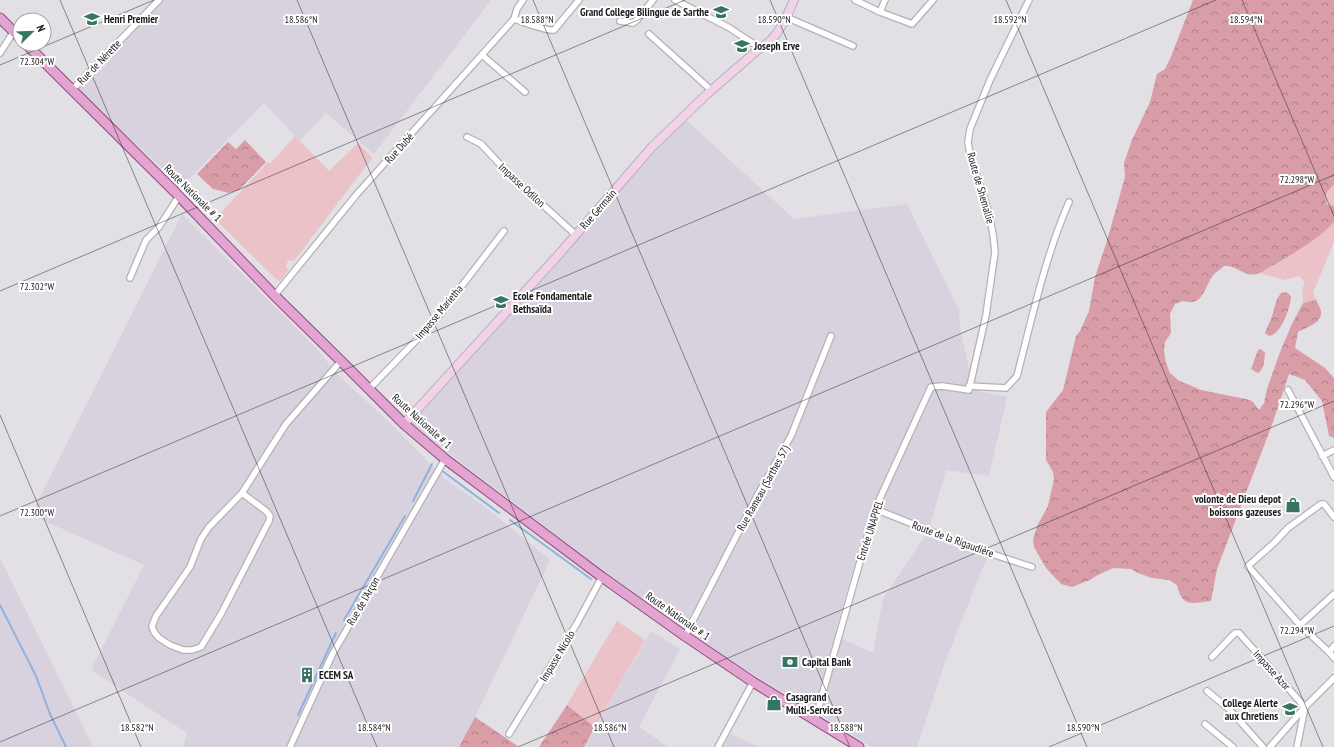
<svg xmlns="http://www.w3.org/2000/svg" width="1334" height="747" font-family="'PT Sans Narrow',sans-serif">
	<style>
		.built { fill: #d8d1de }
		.green { fill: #eac2c8 }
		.forest { fill: url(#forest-crowns) }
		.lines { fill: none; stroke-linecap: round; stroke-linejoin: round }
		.stream { stroke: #91b2dd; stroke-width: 2 }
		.street-casing { stroke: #b5b2b7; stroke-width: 8 }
		.secondary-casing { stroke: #b5b2b7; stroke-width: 10 }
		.primary-casing { stroke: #924d7e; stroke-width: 11 }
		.street { stroke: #fff; stroke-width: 5.5 }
		.secondary { stroke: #f1d2e8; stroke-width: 8 }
		.primary { stroke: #e3a4d1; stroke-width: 9 }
		.ticks { fill: none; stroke: #1c1b1d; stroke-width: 1; stroke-opacity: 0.45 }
		.labels { text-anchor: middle; stroke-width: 4; stroke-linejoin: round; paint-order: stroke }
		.poi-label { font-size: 11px; font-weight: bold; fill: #1c1b1d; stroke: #fff; text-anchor: start }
		.street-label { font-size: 11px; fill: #1c1b1d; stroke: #fff }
		.ticks-label { font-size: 10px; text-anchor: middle; fill: #1c1b1d; stroke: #fff; stroke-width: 4; stroke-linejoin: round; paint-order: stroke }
	</style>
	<defs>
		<pattern id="forest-crowns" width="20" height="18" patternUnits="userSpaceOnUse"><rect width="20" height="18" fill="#d99da7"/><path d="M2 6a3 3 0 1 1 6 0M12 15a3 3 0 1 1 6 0" fill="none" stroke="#af7f87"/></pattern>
	</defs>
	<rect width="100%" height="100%" fill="#e2dfe5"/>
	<g class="built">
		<path d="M161 0H491L374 154 326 113 300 141 264 103 182 186 77 91Z"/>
		<path d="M685 119 794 219 907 204 959 310 960 328 970 374 978 391 1007 397 989 476 946 470 929 528 872 505 835 632 843 639 873 653 883 599 925 536 987 557 945 662 917 747H872L732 661 693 639 409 423Z"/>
		<path d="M182 214 316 348 339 376 388 421 444 478 489 510 550 560 479 709 459 747H183L187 733 91 670 144 565 31 515Z"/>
		<path d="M0 558 5 568 93 747H0Z"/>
		<path d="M651 631 680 649 639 727 668 747H584Z"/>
		<path d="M731 734 759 747H723Z"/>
	</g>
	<g class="green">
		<path d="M295 136 329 171 358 143 372 158 294 261 288 260 286 267 289 269 280 281H278L215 219 268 162 270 164Z"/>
		<path d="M1334 185V206L1327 205C1325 196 1326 190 1334 185Z"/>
		<path d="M1334 222V242L1313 293 1316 300 1303 303 1302 289 1305 282 1299 276 1284 280 1260 273C1285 258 1315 243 1334 222Z"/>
		<path d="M617 621 645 640 595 727 567 705Z"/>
	</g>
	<g class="forest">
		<path d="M1193 0H1334V185C1327 190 1324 196 1327 205L1334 206V222C1315 243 1285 258 1260 273 1244 279 1239 265 1224 266 1220 270 1214 273 1212 277 1204 289 1202 307 1183 301L1175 304 1170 314 1171 333 1165 342 1164 351 1166 363 1170 373 1178 380 1201 390 1250 400 1253 402 1259 410 1264 403 1267 389 1280 352 1292 324 1303 303 1316 300C1318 304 1322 310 1321 315 1319 324 1305 328 1298 332L1295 348 1325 368 1334 378V438L1329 436 1322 401 1305 380 1289 374 1273 422 1217 569 1211 601C1192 603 1182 608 1177 585L1169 580 1152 578 1138 573 1131 569 1113 568 1096 576 1090 580 1072 587 1061 584 1046 568 1034 547 1033 540 1037 526 1048 506 1054 479 1053 472 1046 460V412L1063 390 1076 336 1080 331 1089 311 1095 277 1106 244 1125 177 1124 163 1132 140 1150 102 1157 74 1165 69 1170 59Z"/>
		<path d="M245 140 266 162 239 190 229 193 213 189 197 174 228 142 236 149Z"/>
		<path d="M1286 292 1291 296C1291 305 1283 328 1275 333 1274 335 1271 335 1269 336L1265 333 1272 316 1277 299 1281 293Z"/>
		<path d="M1261 349 1265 353C1264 360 1265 368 1258 373L1251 369 1258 350Z"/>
		<path d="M567 705 595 727 584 747H539Z"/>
		<path d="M475 717 519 747H459Z"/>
	</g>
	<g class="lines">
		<g class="stream">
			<path d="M441 470 499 513"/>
			<path d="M413 501 432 464"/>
			<path d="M510 520 591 579"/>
			<path d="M0 605 36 676 50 714 66 747"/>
			<path d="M344 620 405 516"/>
			<path d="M298 715 336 633"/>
		</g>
		<defs>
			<g id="street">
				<path d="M675 0 728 27 760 48"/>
				<path d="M855 0 880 12 912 24 933 0"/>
				<path d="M880 12 885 0"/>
				<path d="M786 17 853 46"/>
				<path d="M514 19C521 21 549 32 554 30L579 0"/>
				<path d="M620 21 633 23 637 20 653 0"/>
				<path d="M649 34 711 90"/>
				<path d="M0 53 14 31"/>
				<path d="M482 55 525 92"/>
				<path d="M72 90 159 0"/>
				<path d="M467 137 481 144 511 176 576 235"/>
				<path d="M130 278 146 240 159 227 179 196"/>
				<path d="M275 295 357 194 514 19 517 9 523 0"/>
				<path d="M969 386 1006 388 1017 376C1032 318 1045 257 1069 202"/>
				<path d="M369 389 434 322 504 231"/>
				<path d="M1288 390 1334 477"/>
				<path d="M1322 456 1334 450"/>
				<path d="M242 493 266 511 270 516 269 521 221 614 201 647 192 650H183L170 645 159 638 154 632 152 626 156 616 190 567 201 539 209 527 242 493 286 424 341 361"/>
				<path d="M875 509 970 547 1032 567"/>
				<path d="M1300 625 1334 594"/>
				<path d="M685 636 757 496 791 436 831 336"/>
				<path d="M1334 646 1329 652 1334 658"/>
				<path d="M1329 652 1300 625 1248 566 1274 543 1288 528 1321 504H1324L1334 517"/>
				<path d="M1212 657 1235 633H1239L1305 707 1297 747"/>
				<path d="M1207 691 1229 709 1263 747"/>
				<path d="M815 720 875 509 931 387 942 386 969 390 986 315 995 252 993 234 988 210 970 155 968 142 970 129 990 80 1029 0"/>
				<path d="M1205 724 1233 747"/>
				<path d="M509 734 576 625 602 577"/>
				<path d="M290 747 332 655 445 459"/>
				<path d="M718 747 753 682"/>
				<path d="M1270 747 1305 707 1334 678"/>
			</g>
			<path id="secondary" d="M404 424 561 252 652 147 706 95 760 48C778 39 786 18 794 0"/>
			<g id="primary">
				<path d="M0 18 20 38"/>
				<path d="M26 44 175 192 275 296 341 361 404 424 445 459 602 577 685 636 753 682 859 747"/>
			</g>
		</defs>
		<use href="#street" class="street-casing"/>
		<use href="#secondary" class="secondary-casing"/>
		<use href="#primary" class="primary-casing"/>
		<use href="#street" class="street"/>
		<use href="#secondary" class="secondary"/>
		<use href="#primary" class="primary"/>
	</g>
	<path class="ticks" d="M60 0 377 747M297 0 614 747M533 0 850 747M770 0 1087 747M1006 0 1323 747M1242 0 1334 216M0 65 154 0M0 291 685 0M0 415 141 747M0 516 1216 0M0 742 1334 175M518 747 1334 401M1049 747 1334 626"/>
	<defs>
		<symbol id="school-bare" viewBox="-9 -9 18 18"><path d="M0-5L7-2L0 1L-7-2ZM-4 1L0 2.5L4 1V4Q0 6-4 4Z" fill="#377561" stroke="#fff" stroke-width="2.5" paint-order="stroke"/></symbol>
		<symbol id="shop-bare" viewBox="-9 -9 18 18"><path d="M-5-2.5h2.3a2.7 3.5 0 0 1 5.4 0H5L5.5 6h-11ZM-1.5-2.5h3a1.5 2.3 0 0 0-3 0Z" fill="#377561" stroke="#fff" stroke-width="2.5" paint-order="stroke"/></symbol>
		<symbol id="bank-bare" viewBox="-9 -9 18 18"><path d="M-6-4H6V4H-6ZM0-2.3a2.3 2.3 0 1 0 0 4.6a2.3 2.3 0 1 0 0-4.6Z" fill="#377561" stroke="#fff" stroke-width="2.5" paint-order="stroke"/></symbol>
		<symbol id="building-bare" viewBox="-9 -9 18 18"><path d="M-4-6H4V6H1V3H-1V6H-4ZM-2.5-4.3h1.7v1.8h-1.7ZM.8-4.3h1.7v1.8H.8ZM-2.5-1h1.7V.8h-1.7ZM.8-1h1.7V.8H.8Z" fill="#377561" stroke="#fff" stroke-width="2.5" paint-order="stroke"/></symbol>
	</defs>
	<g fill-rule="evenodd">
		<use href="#school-bare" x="710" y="1" width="22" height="22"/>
		<use href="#school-bare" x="81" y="8" width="22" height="22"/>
		<use href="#school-bare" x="731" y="35" width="22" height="22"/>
		<use href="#school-bare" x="490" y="291" width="22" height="22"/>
		<use href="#shop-bare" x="1282" y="494" width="22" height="22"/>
		<use href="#bank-bare" x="779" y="651" width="22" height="22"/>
		<use href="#building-bare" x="296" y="664" width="22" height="22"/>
		<use href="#shop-bare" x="763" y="692" width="22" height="22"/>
		<use href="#school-bare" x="1279" y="698" width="22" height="22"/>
	</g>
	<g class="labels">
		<g class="poi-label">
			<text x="709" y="16" text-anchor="end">Grand College Bilingue de Sarthe</text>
			<text x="104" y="23">Henri Premier</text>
			<text x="754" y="50">Joseph Erve</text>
			<text x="513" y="300">Ecole Fondamentale<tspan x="513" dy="13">Bethsaïda</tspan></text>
			<text x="1281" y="503" text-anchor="end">volonte de Dieu depot<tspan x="1281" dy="13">boissons gazeuses</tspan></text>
			<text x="802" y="666">Capital Bank</text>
			<text x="319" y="679">ECEM SA</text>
			<text x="786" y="701">Casagrand<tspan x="786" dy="13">Multi-Services</tspan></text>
			<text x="1278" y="707" text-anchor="end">College Alerte<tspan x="1278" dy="13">aux Chretiens</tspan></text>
		</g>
		<g class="street-label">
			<text transform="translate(99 62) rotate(-46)" y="4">Rue de Nérette</text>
			<text transform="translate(399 148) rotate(-48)" y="4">Rue Dubé</text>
			<text transform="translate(522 185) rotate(43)" y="4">Impasse Odilon</text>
			<text transform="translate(981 188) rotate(74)" y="4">Route de Shemallie</text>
			<text transform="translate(193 193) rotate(45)" y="4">Route Nationale # 1</text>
			<text transform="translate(598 209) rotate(-49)" y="4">Rue Germain</text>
			<text transform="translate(439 312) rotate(-50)" y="4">Impasse Marietha</text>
			<text transform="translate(422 421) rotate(42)" y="4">Route Nationale # 1</text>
			<text transform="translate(763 488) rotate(-61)" y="4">Rue Rameau (Sarthes 57)</text>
			<text transform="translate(870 530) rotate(-72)" y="4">Entrée UNAPPEL</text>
			<text transform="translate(953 539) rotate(20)" y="4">Route de la Rigaudière</text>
			<text transform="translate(363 601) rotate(-60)" y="4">Rue de l'Arçon</text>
			<text transform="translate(678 616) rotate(35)" y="4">Route Nationale # 1</text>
			<text transform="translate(557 656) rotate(-59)" y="4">Impasse Nicolo</text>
			<text transform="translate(1272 670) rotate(48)" y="4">Impasse Azor</text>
		</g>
	</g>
	<g class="ticks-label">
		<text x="537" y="23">18.588°N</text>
		<text x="301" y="23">18.586°N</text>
		<text x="774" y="23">18.590°N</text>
		<text x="1010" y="23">18.592°N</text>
		<text x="1246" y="23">18.594°N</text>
		<text x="37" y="65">72.304°W</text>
		<text x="1297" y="183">72.298°W</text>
		<text x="37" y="290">72.302°W</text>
		<text x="1297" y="408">72.296°W</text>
		<text x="37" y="516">72.300°W</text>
		<text x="1297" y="634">72.294°W</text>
		<text x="137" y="731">18.582°N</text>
		<text x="374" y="731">18.584°N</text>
		<text x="610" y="731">18.586°N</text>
		<text x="846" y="731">18.588°N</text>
		<text x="1083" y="731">18.590°N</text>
	</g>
	<g transform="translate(32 32) rotate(67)"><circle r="19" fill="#ffffff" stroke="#a4a4a5"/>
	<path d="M0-3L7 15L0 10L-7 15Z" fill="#377561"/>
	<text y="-6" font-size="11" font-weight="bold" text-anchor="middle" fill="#1c1b1d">N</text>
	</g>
</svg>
